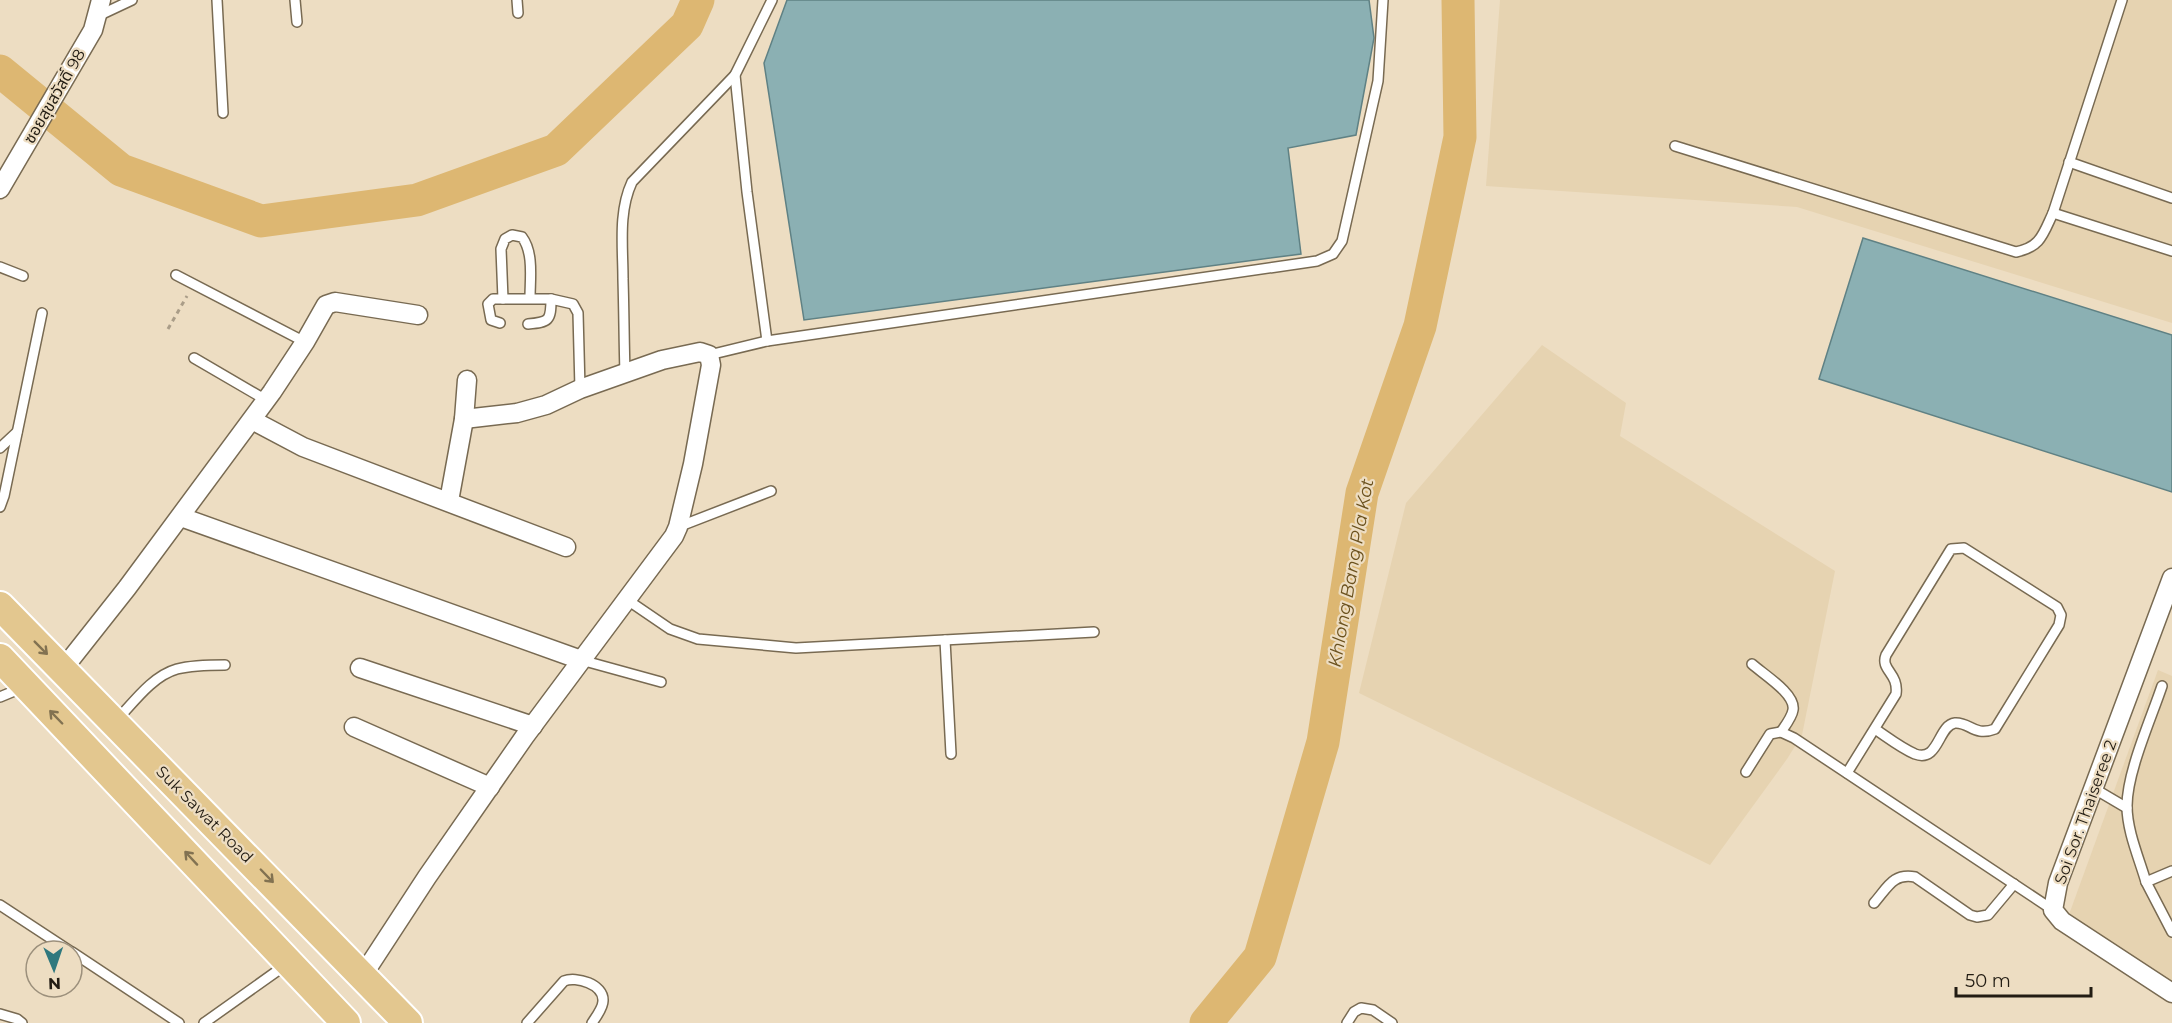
<svg xmlns="http://www.w3.org/2000/svg" width="2172" height="1023" font-family="Montserrat,'Noto Sans Thai',sans-serif">
	<style>
		.built { fill: #e6d3b1 }
		.lines { fill: none; stroke-linecap: round; stroke-linejoin: round }
		.river { stroke: #ddb772; stroke-width: 33 }
		.building { fill: #8bb0b3; stroke: #5f8184; stroke-width: 1.5 }
		.service-casing { stroke: #786a52; stroke-width: 12 }
		.minor-casing { stroke: #786a52; stroke-width: 21 }
		.primary-casing { stroke: #fff; stroke-width: 32 }
		.path { stroke: #aa9d88; stroke-width: 3; stroke-dasharray: 4.5 4.5; stroke-linecap: butt }
		.service { stroke: #fff; stroke-width: 9 }
		.minor { stroke: #fff; stroke-width: 18 }
		.primary { stroke: #e3c78f; stroke-width: 28 }
		.oneway { stroke: #827251 }
		.labels { text-anchor: middle; stroke-width: 4.5; stroke-linejoin: round; paint-order: stroke }
		.street-label { font-size: 16px; fill: #221c13; stroke: #edddc2 }
		.water-label { font-size: 18px; font-style: italic; fill: #6b511d; stroke: #edddc2 }
	</style>
	<rect width="100%" height="100%" fill="#edddc2"/>
	<g class="built">
		<path d="M1500 0H2172V323L1797 207 1486 186Z"/>
		<path d="M1542 345 1626 403 1620 436 1835 571 1802 735 1787 759 1710 865 1359 693 1406 503Z"/>
		<path d="M2158 670 2172 676V988L2067 920Z"/>
	</g>
	<g class="lines">
		<g class="river">
			<path d="M0 71 121 170 261 221 417 200 556 150 687 25 698 0"/>
			<path d="M1206 1023 1260 957 1323 742 1362 493 1420 326 1460 137 1458 0"/>
		</g>
	</g>
	<g class="building">
		<path d="M787 0H1369L1374 38 1356 135 1288 148 1301 254 804 320 764 63Z"/>
		<path d="M1863 238 2172 335V492L1819 379Z"/>
	</g>
	<g class="lines">
		<defs>
			<g id="service">
				<path d="M217 0 223 113"/>
				<path d="M295 0 297 22"/>
				<path d="M517 0 518 13"/>
				<path d="M98 16 132 0"/>
				<path d="M1675 146 2016 252C2041 247 2043 234 2053 213L2172 251"/>
				<path d="M2069 162 2172 198"/>
				<path d="M2053 213 2122 0"/>
				<path d="M0 267 23 276"/>
				<path d="M176 275 305 342"/>
				<path d="M503 299H551"/>
				<path d="M500 323 491 320 488 304 493 299H503L501 249 505 239 512 235 522 237C534 253 530 279 530 298"/>
				<path d="M528 324C549 322 551 321 551 299L573 304 578 313 580 389"/>
				<path d="M767 341 747 192 735 75 772 0"/>
				<path d="M709 355 767 341 1317 261 1333 254 1342 241 1378 81 1383 0"/>
				<path d="M194 358 266 400"/>
				<path d="M625 373C624 342 624 311 623 279 623 247 618 212 632 182L735 75"/>
				<path d="M0 448 17 432"/>
				<path d="M0 507 4 496 42 313"/>
				<path d="M678 527 771 491"/>
				<path d="M626 599 670 629 698 639 796 648 1094 632"/>
				<path d="M945 640 951 754"/>
				<path d="M581 660 661 682"/>
				<path d="M1752 664C1763 674 1796 694 1793 710 1792 717 1785 726 1781 732"/>
				<path d="M0 697 24 687"/>
				<path d="M116 721C133 703 152 676 177 669 193 665 209 665 225 665"/>
				<path d="M1746 772 1770 734 1781 732 1794 738 2053 910"/>
				<path d="M1847 773 1896 694C1899 673 1880 670 1886 655L1951 549 1964 548 2057 607 2061 615 2059 625 1995 729C1974 737 1970 722 1955 723 1938 725 1939 763 1915 754 1901 748 1887 737 1875 729"/>
				<path d="M2093 788 2127 808"/>
				<path d="M2172 871 2146 882 2172 932"/>
				<path d="M2146 882C2139 858 2127 831 2127 806 2127 772 2151 719 2162 686"/>
				<path d="M1874 903C1888 887 1893 873 1915 877L1970 915 1977 917 1988 915 2014 884"/>
				<path d="M0 905 70 951"/>
				<path d="M72 952 179 1023"/>
				<path d="M0 1014 17 1019 22 1023"/>
				<path d="M204 1023 287 964"/>
				<path d="M527 1023 564 981C576 976 604 984 603 1001 603 1008 596 1017 592 1023"/>
				<path d="M1347 1023 1354 1012 1361 1008 1373 1010 1392 1023"/>
			</g>
			<g id="minor">
				<path d="M0 189 93 30 101 0"/>
				<path d="M252 420 303 447 566 547"/>
				<path d="M449 501 464 419 467 380"/>
				<path d="M181 517 581 660"/>
				<path d="M2172 578 2058 883 2053 910 2062 921 2172 993"/>
				<path d="M360 668 533 726"/>
				<path d="M63 669 127 588 272 392 305 342 326 305 335 302 418 315"/>
				<path d="M354 727 490 787"/>
				<path d="M363 975 427 877 525 736 674 536 678 527 693 464 711 365 709 355 700 352 662 360 580 389 546 405 517 413 464 419"/>
			</g>
			<g id="primary">
				<path d="M0 606 408 1023"/>
				<path d="M0 658 346 1023"/>
			</g>
		</defs>
		<use href="#service" class="service-casing"/>
		<use href="#minor" class="minor-casing"/>
		<use href="#primary" class="primary-casing"/>
		<path class="path" d="M168 329 187 296"/>
		<use href="#service" class="service"/>
		<use href="#minor" class="minor"/>
		<use href="#primary" class="primary"/>
	</g>
	<defs><path id="oneway-shaft" d="M-6 0H5M1.5-3L5.5 0L1.5 3" fill="none" stroke-width="1.6" stroke-linecap="round" stroke-linejoin="round" transform="scale(1.5)"/></defs>
	<g class="oneway">
		<use href="#oneway-shaft" transform="translate(41 648) rotate(45)"/>
		<use href="#oneway-shaft" transform="translate(56 717) rotate(-134)"/>
		<use href="#oneway-shaft" transform="translate(191 858) rotate(-133)"/>
		<use href="#oneway-shaft" transform="translate(267 876) rotate(46)"/>
	</g>
	<g class="labels">
		<g class="street-label">
			<text transform="translate(54 96) rotate(-60)" y="6">ซอยสุขสวัสดิ์ 98</text>
			<text transform="translate(2085 812) rotate(-70)" y="6">Soi Sor. Thaiseree 2</text>
			<text transform="translate(205 814) rotate(45)" y="6">Suk Sawat Road</text>
		</g>
		<g class="water-label">
			<text transform="translate(1351 573) rotate(-80)" y="6">Khlong Bang Pla Kot</text>
		</g>
	</g>
	<g transform="translate(54 969) rotate(178)"><circle r="28" fill="#edddc2" stroke="#9c907c" stroke-width="1.5"/>
	<path d="M0-4.5L10 22L0 15L-10 22Z" fill="#2f787e"/>
	<text y="-9" font-size="16" font-weight="bold" text-anchor="middle" fill="#221c13">N</text>
	</g>
	<path d="M1956 987v9h135v-9" fill="none" stroke="#221c13" stroke-width="3"/>
	<text x="1965" y="987" font-size="18" fill="#221c13" stroke="#edddc2" stroke-width="4.5" paint-order="stroke">50 m</text>
</svg>
